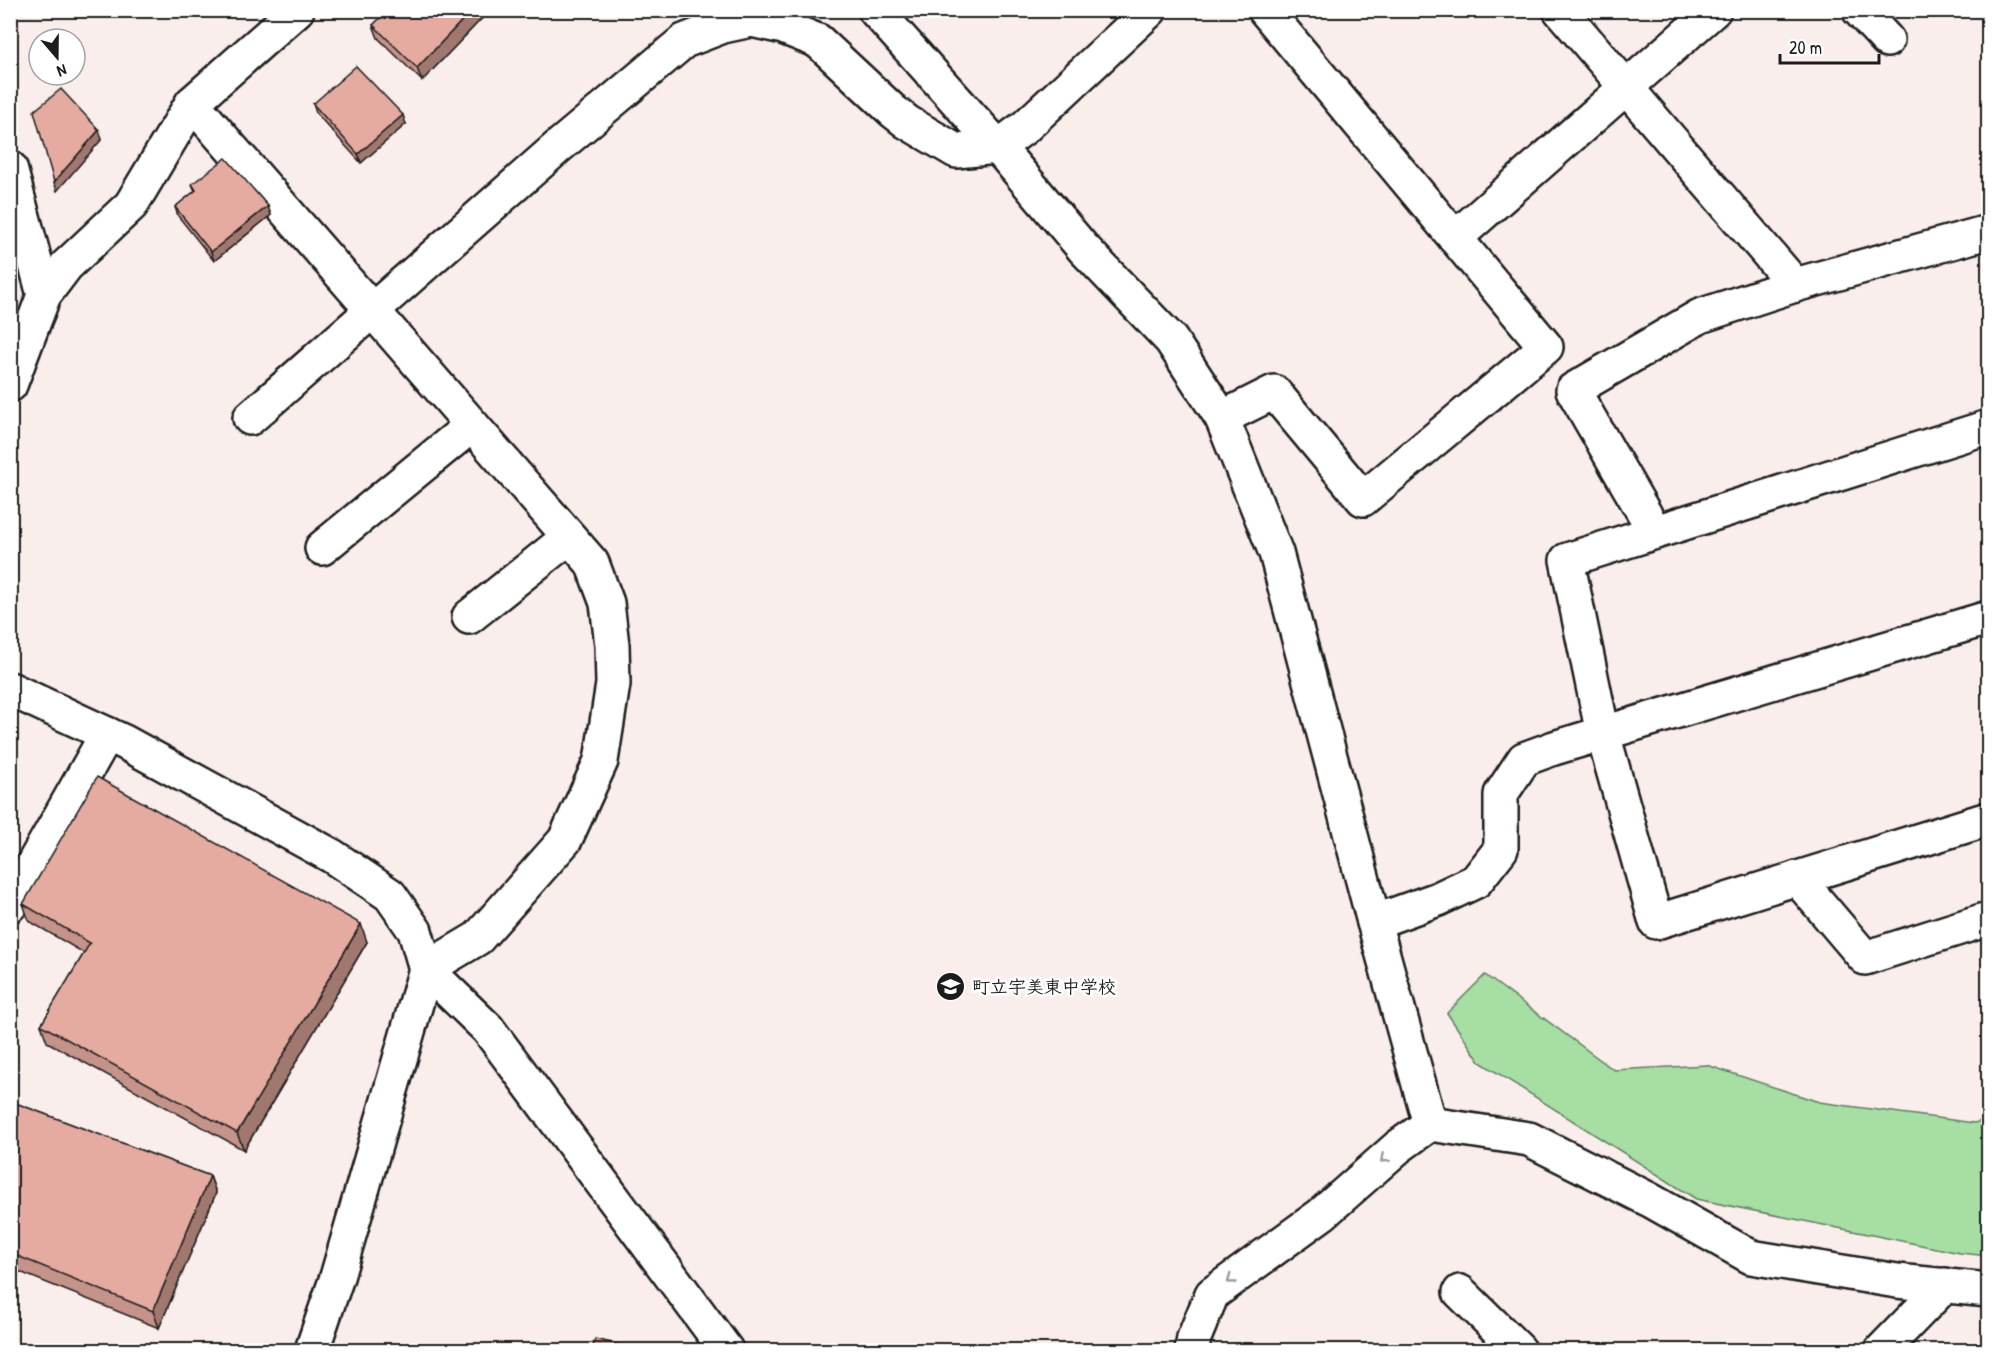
<svg xmlns="http://www.w3.org/2000/svg" width="1999" height="1361" font-family="'Patrick Hand','Klee One',sans-serif">
	<style>
		.green { fill: #a6dea3; stroke: #617d60; stroke-width: 1.5 }
		.lines { fill: none; stroke-linecap: round; stroke-linejoin: round }
		.street-casing { stroke: #1c1c1c; stroke-width: 38 }
		.secondary-casing { stroke: #1c1c1c; stroke-width: 38 }
		.street { stroke: #fff; stroke-width: 33 }
		.secondary { stroke: #fff; stroke-width: 33 }
		.wall { fill: #c5938a; stroke: #1c1c1c; stroke-width: 1.5 }
		.shaded-wall { fill: #a07870; stroke: #1c1c1c; stroke-width: 1.5 }
		.building { fill: #e5aba0; stroke: #1c1c1c; stroke-width: 1.5 }
		.oneway { stroke: #999 }
		.labels { text-anchor: middle; stroke-width: 5; stroke-linejoin: round; paint-order: stroke }
		.poi-label { font-size: 18px; font-weight: bold; fill: #1c1c1c; stroke: #fff; text-anchor: start }
	</style>
	<rect width="100%" height="100%" fill="#faeeec"/>
	<filter id="ink" filterUnits="userSpaceOnUse"><feTurbulence type="fractalNoise" baseFrequency=".0167" numOctaves="2"/><feDisplacementMap in="SourceGraphic" scale="12" xChannelSelector="R" yChannelSelector="G"/><feConvolveMatrix kernelMatrix="1 2 1 2 8 2 1 2 1" color-interpolation-filters="sRGB"/></filter>
	<g filter="url(#ink)">
		<path class="green" d="M1485 975 1614 1070 1707 1065 1819 1102 1974 1123 1988 1119V1256L1960 1253 1696 1199 1480 1062 1447 1013Z"/>
		<g class="lines">
			<defs>
				<g id="street">
					<path d="M875 10 998 147 1083 248 1171 340 1222 418 1276 553 1374 922 1430 1124"/>
					<path d="M1560 10 1795 285 1988 232"/>
					<path d="M1859 10 1887 40"/>
					<path d="M192 103 592 563 607 603 612 645 613 684 601 761 565 840 478 938 426 969 488 1029 726 1350"/>
					<path d="M10 168 44 295"/>
					<path d="M1455 238 1714 10"/>
					<path d="M10 385 44 295 66 266 131 205 192 103 297 10"/>
					<path d="M250 418 559 146 684 41 723 26 751 20 783 27 818 41 893 111 907 122 956 151 998 147 1025 127 1150 10"/>
					<path d="M1222 418 1274 392 1363 499 1546 347 1265 10"/>
					<path d="M1988 427 1567 560 1603 734 1656 922 1988 819"/>
					<path d="M1655 532 1573 390 1700 316 1795 285"/>
					<path d="M322 548 472 425"/>
					<path d="M469 617 569 537"/>
					<path d="M1797 878 1865 958 1988 919"/>
					<path d="M10 905 107 734"/>
					<path d="M1374 922 1438 899 1476 881 1501 849V794L1524 759 1554 748 1988 618"/>
					<path d="M1460 1292 1519 1350"/>
					<path d="M1192 1350 1194 1338 1212 1294 1322 1214 1398 1147 1430 1124 1529 1139 1650 1200 1751 1257 1897 1281 1988 1290"/>
					<path d="M1882 1350 1945 1285"/>
				</g>
				<path id="secondary" d="M10 689 124 742 332 856 390 895 415 931 426 969 337 1277 312 1350"/>
			</defs>
			<use href="#street" class="street-casing"/>
			<use href="#secondary" class="secondary-casing"/>
			<use href="#street" class="street"/>
			<use href="#secondary" class="secondary"/>
		</g>
		<g class="wall">
			<path d="M490 10 422 81 378 38 373 25Z"/>
			<path d="M313 104 406 124 361 163 316 113Z"/>
			<path d="M192 184 271 215 214 261 178 216 175 207 195 191Z"/>
			<path d="M23 904 367 942 244 1150 47 1042 41 1025 84 953 29 921Z"/>
			<path d="M10 1101 210 1176 216 1193 159 1328 10 1268Z"/>
		</g>
		<g class="shaded-wall">
			<path d="M472 10H490L422 81 417 68Z"/>
			<path d="M403 115 406 124 361 163 358 154Z"/>
			<path d="M99 130 102 139 57 191 54 182Z"/>
			<path d="M268 206 271 215 214 261 211 252Z"/>
			<path d="M361 924 367 942 244 1150 237 1133Z"/>
			<path d="M210 1176 216 1193 159 1328 153 1311Z"/>
		</g>
		<g class="building">
			<path d="M388 10H472L417 68 373 25Z"/>
			<path d="M356 66 403 115 358 154 313 104Z"/>
			<path d="M61 89 99 130 54 182 34 111Z"/>
			<path d="M226 158 268 206 211 252 175 207 196 190 192 184Z"/>
			<path d="M97 777 361 924 237 1133 41 1025 90 943 23 904Z"/>
			<path d="M10 1101 210 1176 153 1311 10 1253Z"/>
			<path d="M595 1339 641 1350H592Z"/>
		</g>
		<defs><path id="oneway-chevron" d="M-2-3.5L2.5 0L-2 3.5" fill="none" stroke-width="1.6" stroke-linecap="round" stroke-linejoin="round" transform="scale(1.5)"/></defs>
		<g class="oneway">
			<use href="#oneway-chevron" transform="translate(1384 1159) rotate(138)"/>
			<use href="#oneway-chevron" transform="translate(1231 1280) rotate(144)"/>
		</g>
	</g>
	<defs>
		<symbol id="school-disc" viewBox="-11 -11 22 22"><circle r="9.5" fill="#1c1c1c" stroke="#fff"/><path d="M0-5L7-2L0 1L-7-2ZM-4 1L0 2.5L4 1V4Q0 6-4 4Z" fill="#fff"/></symbol>
	</defs>
	<g fill-rule="evenodd">
		<use href="#school-disc" x="934" y="970" width="33" height="33"/>
	</g>
	<g class="labels">
		<g class="poi-label">
			<text x="972" y="993">町立宇美東中学校</text>
		</g>
	</g>
	<rect width="1999" height="1361" fill="none" stroke="#fff" stroke-width="36"/>
	<rect x="18" y="18" width="1963" height="1325" fill="none" stroke="#1c1c1c" stroke-width="2" filter="url(#ink)"/>
	<g transform="translate(57 57) rotate(160)"><circle r="28" fill="#ffffff" stroke="#a4a4a4" stroke-width="1.5"/>
	<path d="M0-4.5L10 22L0 15L-10 22Z" fill="#1c1c1c"/>
	<text y="-9" font-size="16" font-weight="bold" text-anchor="middle" fill="#1c1c1c">N</text>
	</g>
	<path d="M1780 54v9h99v-9" fill="none" stroke="#1c1c1c" stroke-width="3"/>
	<text x="1789" y="54" font-size="18" fill="#1c1c1c" stroke="#ffffff" stroke-width="4.5" paint-order="stroke">20 m</text>
</svg>
